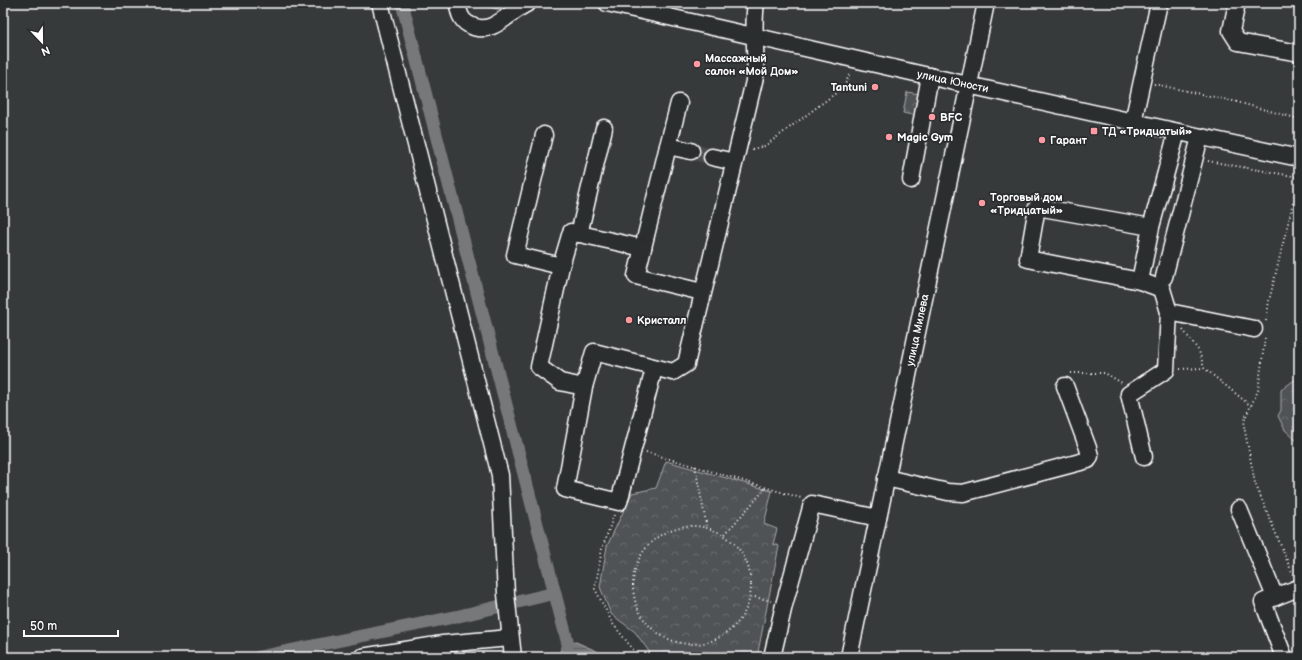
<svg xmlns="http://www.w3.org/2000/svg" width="1302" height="660" font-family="'Balsamiq Sans',sans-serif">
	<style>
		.grass { fill: url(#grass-tufts); stroke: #a8a9aa }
		.forest { fill: url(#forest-crowns); stroke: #a8a9aa }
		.water { fill: url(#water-rules); stroke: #adaeaf }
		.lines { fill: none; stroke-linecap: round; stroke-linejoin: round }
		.canal { stroke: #767879; stroke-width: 13 }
		.minor-tunnel { stroke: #4b4e4f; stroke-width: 16; stroke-dasharray: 16 8; stroke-linecap: butt }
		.minor-casing { stroke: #fff; stroke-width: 19 }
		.path { stroke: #fff; stroke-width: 2; stroke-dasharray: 1 3; stroke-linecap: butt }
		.minor { stroke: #2a2d2e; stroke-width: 16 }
		.poi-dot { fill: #ff9aa2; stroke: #2a2d2e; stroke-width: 1.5 }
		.labels { text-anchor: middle; stroke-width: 3.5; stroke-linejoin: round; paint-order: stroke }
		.poi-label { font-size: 11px; font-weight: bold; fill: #fff; stroke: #2a2d2e; text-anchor: start }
		.street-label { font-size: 11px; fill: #fff; stroke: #2a2d2e }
	</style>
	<defs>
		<pattern id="grass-tufts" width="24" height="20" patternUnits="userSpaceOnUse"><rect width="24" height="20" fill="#505354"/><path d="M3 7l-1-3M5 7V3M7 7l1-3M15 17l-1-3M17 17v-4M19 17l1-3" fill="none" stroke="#6a6d6e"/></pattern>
		<pattern id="forest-crowns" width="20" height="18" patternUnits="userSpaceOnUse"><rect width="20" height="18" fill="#505354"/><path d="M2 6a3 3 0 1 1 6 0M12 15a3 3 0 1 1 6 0" fill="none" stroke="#6a6d6e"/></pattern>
		<pattern id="water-rules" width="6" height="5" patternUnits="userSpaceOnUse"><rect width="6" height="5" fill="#767879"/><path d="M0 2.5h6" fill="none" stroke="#616262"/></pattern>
	</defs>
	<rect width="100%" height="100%" fill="#373a3b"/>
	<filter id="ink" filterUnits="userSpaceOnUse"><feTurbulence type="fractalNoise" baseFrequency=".025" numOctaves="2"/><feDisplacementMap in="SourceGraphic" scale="8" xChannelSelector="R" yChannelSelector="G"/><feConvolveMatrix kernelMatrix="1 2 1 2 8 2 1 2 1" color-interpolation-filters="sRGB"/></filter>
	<g filter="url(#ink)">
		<path class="grass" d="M474 3H509L508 12Z"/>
		<g class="forest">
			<path d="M907 92 926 95 921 117 903 113Z"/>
			<path d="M1297 378 1299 379V443L1285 430 1278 416 1281 410V390Z"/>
			<path d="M666 461 772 491 764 524 777 529 773 544 779 546 757 657H653L635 632 611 614 600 587 607 546 632 493 656 488Z"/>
		</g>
		<path class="water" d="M576 642 601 653 603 657H557L563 645Z"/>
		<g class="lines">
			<g class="canal">
				<path d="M402 3 568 644"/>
				<path d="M259 657 459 616 555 593"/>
			</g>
			<path class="minor-tunnel" d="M691 151 712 157"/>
			<defs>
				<g id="minor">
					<path d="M380 3 500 475 506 594 513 657"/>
					<path d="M458 3C458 11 461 20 468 24 491 39 509 11 528 3"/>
					<path d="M607 3C838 55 1068 109 1299 158"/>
					<path d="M1237 3 1231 31 1238 42 1299 53"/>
					<path d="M1133 122 1159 3"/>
					<path d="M544 135 515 255 561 266"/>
					<path d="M668 146 679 103"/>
					<path d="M691 151 668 146 636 276 702 292"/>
					<path d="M712 157 734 162"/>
					<path d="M911 180 930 76"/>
					<path d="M1151 227 1037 207 1028 259 1140 281 1151 227 1177 132"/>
					<path d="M579 234 604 128"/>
					<path d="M1164 277 1200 137"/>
					<path d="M1140 281 1162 289 1169 312 1254 329"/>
					<path d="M654 369 619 502 565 489 584 387 594 352 673 372 686 364 755 77C757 52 752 28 756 3"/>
					<path d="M584 387 560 382 539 367 561 266 571 232 643 248"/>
					<path d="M1144 457 1129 394 1166 370 1169 312"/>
					<path d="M886 478 948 492 963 493 1088 460 1090 456 1088 448 1065 386"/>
					<path d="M1239 509 1275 597"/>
					<path d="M362 657 443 644 510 638"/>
					<path d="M772 657 784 605 812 504 878 518"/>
					<path d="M849 657 986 3"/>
					<path d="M1284 657 1263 602 1298 588"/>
				</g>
			</defs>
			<use href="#minor" class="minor-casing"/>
			<g class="path">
				<path d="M1154 84 1233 101 1299 119"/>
				<path d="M752 149 765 146 844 87 850 73"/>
				<path d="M1208 161 1298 177"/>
				<path d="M1294 204 1299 202"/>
				<path d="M1266 321 1269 301 1299 178"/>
				<path d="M1183 330 1199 351 1204 368 1251 406"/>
				<path d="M1265 338 1258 391 1245 418 1244 426 1255 483 1293 575"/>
				<path d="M1180 369 1204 368"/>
				<path d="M1071 373H1105L1122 383"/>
				<path d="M646 452 801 498"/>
				<path d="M695 466 707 528"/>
				<path d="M614 515 602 549 595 589 613 624 639 657"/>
				<circle cx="692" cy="585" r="59"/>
				<path d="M725 534 766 488"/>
				<path d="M751 596 771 601"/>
			</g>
			<use href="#minor" class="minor"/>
		</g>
	</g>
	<g class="poi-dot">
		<circle cx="697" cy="64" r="4"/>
		<circle cx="875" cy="87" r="4"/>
		<circle cx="932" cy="117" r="4"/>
		<rect x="1090" y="127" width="8" height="8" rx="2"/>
		<circle cx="889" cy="137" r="4"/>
		<circle cx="1042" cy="140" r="4"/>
		<circle cx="982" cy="203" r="4"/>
		<circle cx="629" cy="320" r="4"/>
	</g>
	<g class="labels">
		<g class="poi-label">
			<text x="705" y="62">Массажный<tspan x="705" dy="13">салон «Мой Дом»</tspan></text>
			<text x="867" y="91" text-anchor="end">Tantuni</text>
			<text x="940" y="121">BFC</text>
			<text x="1102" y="135">ТД «Тридцатый»</text>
			<text x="897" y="141">Magic Gym</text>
			<text x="1050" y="144">Гарант</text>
			<text x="990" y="201">Торговый дом<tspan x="990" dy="13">«Тридцатый»</tspan></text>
			<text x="637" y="324">Кристалл</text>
		</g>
		<g class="street-label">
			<text transform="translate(953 81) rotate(12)" y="4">улица Юности</text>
			<text transform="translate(917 330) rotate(-78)" y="4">улица Милева</text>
		</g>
	</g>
	<rect width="1302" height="660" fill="none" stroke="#2a2d2e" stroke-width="16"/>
	<rect x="8" y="8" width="1286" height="644" fill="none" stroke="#fff" stroke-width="1.5" filter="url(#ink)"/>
	<g transform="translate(42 42) rotate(158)" stroke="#2a2d2e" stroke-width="3" paint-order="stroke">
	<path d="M0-3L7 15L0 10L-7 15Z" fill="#ffffff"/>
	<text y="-6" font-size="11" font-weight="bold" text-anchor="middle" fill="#ffffff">N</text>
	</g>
	<path d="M24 630v6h94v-6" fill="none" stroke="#ffffff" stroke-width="2"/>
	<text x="30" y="630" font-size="12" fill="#ffffff" stroke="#2a2d2e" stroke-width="3" paint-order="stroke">50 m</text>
</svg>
